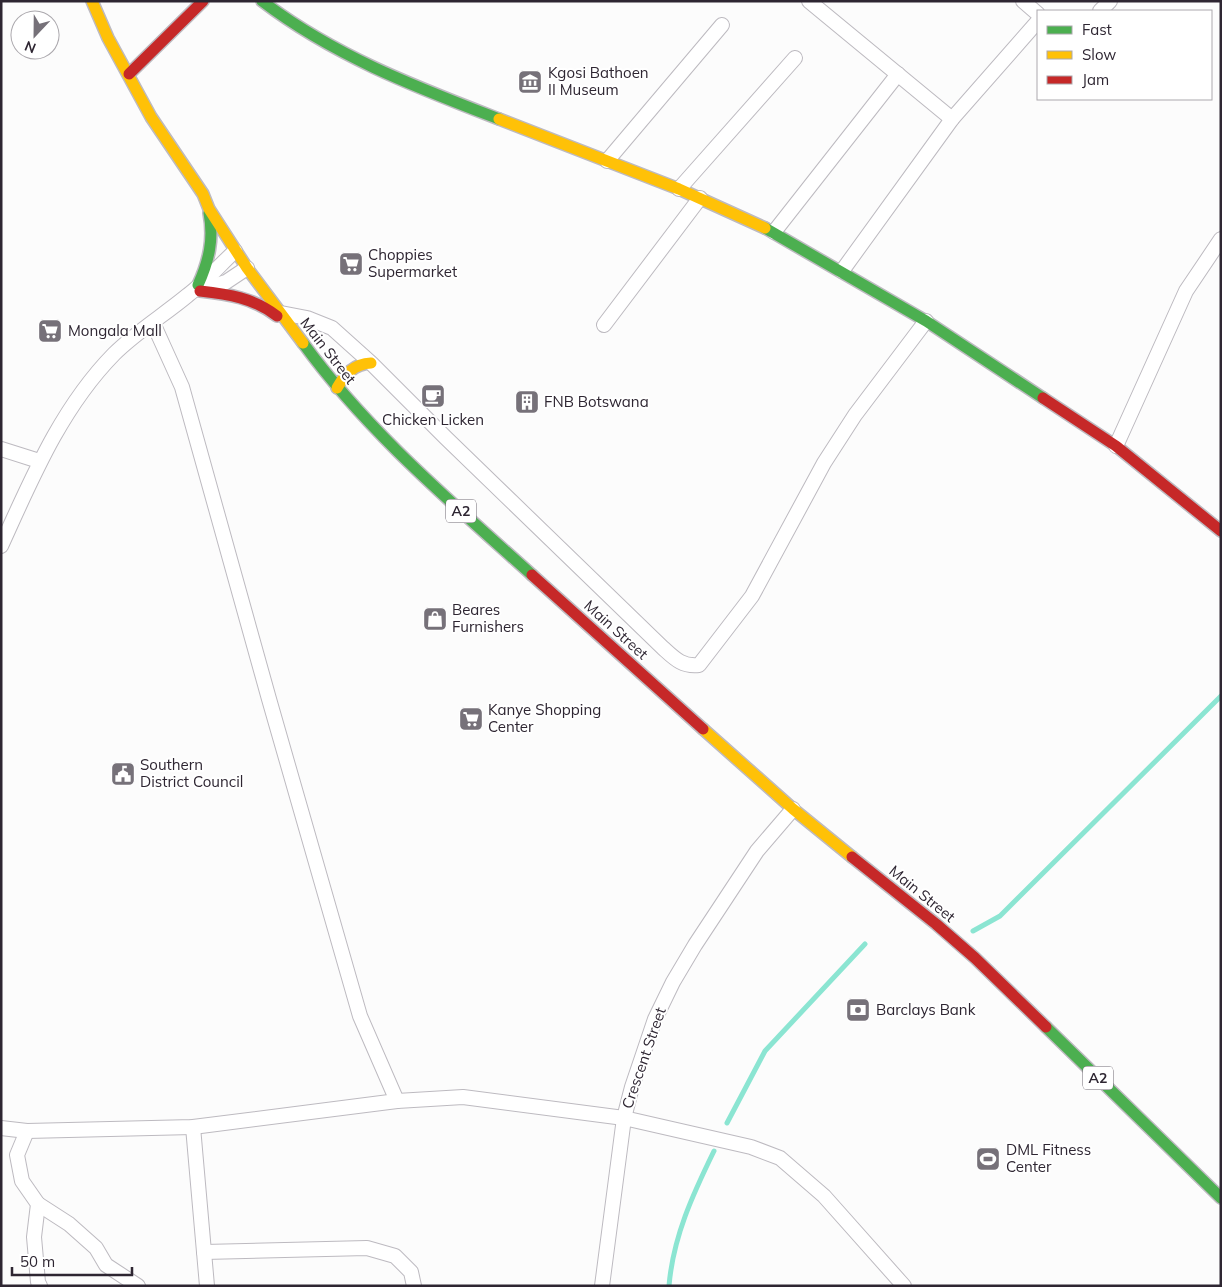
<svg xmlns="http://www.w3.org/2000/svg" width="1222" height="1287" font-family="Mulish,sans-serif">
	<style>
		.lines { fill: none; stroke-linecap: round; stroke-linejoin: round }
		.stream { stroke: #8be5d2; stroke-width: 5 }
		.street-casing { stroke: #bdbac0; stroke-width: 16 }
		.fast-casing { stroke: #bdbac0; stroke-width: 14 }
		.slow-casing { stroke: #bdbac0; stroke-width: 14 }
		.jam-casing { stroke: #bdbac0; stroke-width: 14 }
		.street { stroke: #fff; stroke-width: 14 }
		.fast { stroke: #4caf50; stroke-width: 11 }
		.slow { stroke: #ffc107; stroke-width: 11 }
		.jam { stroke: #c62828; stroke-width: 11 }
		.labels { text-anchor: middle; stroke-width: 4; stroke-linejoin: round; paint-order: stroke }
		.shield { fill: #fff; stroke: #6d6770; stroke-width: 1 }
		.shield-label { font-size: 14px; font-weight: bold; fill: #2e2632 }
		.poi-label { font-size: 15px; fill: #2e2632; stroke: #fff; text-anchor: start }
		.street-label { font-size: 15px; fill: #2e2632; stroke: #fff }
	</style>
	<rect width="100%" height="100%" fill="#fcfcfc"/>
	<g class="lines">
		<g class="stream">
			<path d="M973 931 1000 916 1221 696"/>
			<path d="M727 1123 765 1051 865 944"/>
			<path d="M669 1286C673 1237 693 1194 714 1151"/>
		</g>
		<defs>
			<g id="street">
				<path d="M809 1 952 119"/>
				<path d="M1023 1 1038 14"/>
				<path d="M1100 11 1110 1"/>
				<path d="M607 161 722 25"/>
				<path d="M679 189 795 58"/>
				<path d="M774 232 898 74"/>
				<path d="M842 271 952 119 1038 21"/>
				<path d="M208 288 226 282 247 268"/>
				<path d="M281 313 307 318 332 328 371 363 446 438 663 648C674 658 682 667 699 665L752 596 824 463 855 415 926 321"/>
				<path d="M153 323 182 387 269 699 360 1016 397 1101"/>
				<path d="M604 325 700 198"/>
				<path d="M1116 446 1186 291 1221 239"/>
				<path d="M1 449 39 461"/>
				<path d="M1 546C32 478 61 408 114 354 136 332 164 315 188 295 204 283 220 265 235 251"/>
				<path d="M193 1127 207 1286"/>
				<path d="M1 1128 27 1131 193 1127 397 1101 463 1097 624 1118 751 1147 780 1158 824 1196 904 1286"/>
				<path d="M27 1131 17 1155 22 1181 38 1204 34 1237 38 1282 40 1286"/>
				<path d="M38 1204 69 1224 96 1248 106 1265 138 1286"/>
				<path d="M204 1252 367 1248 395 1256 411 1272 414 1286"/>
				<path d="M602 1286 624 1118 632 1087 655 1019 673 982 695 945 757 851 793 809"/>
			</g>
			<g id="fast">
				<path d="M262 1C334 56 416 87 499 119"/>
				<path d="M765 228 926 321 1043 398"/>
				<path d="M198 285C209 261 214 239 209 213"/>
				<path d="M303 343C367 431 451 502 532 575"/>
				<path d="M1046 1027 1221 1198"/>
			</g>
			<g id="slow">
				<path d="M92 1 108 38 151 117 203 194 209 209 247 268 303 343"/>
				<path d="M499 119 679 189 765 228"/>
				<path d="M337 388C345 374 354 364 371 363"/>
				<path d="M703 729 793 809 852 857"/>
			</g>
			<g id="jam">
				<path d="M129 74 203 1"/>
				<path d="M200 291C228 294 254 298 277 316"/>
				<path d="M1043 398 1116 446 1221 531"/>
				<path d="M532 575 703 729"/>
				<path d="M852 857 936 924 975 958 1046 1027"/>
			</g>
		</defs>
		<use href="#street" class="street-casing"/>
		<use href="#fast" class="fast-casing"/>
		<use href="#slow" class="slow-casing"/>
		<use href="#jam" class="jam-casing"/>
		<use href="#street" class="street"/>
		<use href="#fast" class="fast"/>
		<use href="#slow" class="slow"/>
		<use href="#jam" class="jam"/>
	</g>
	<defs>
		<symbol id="museum-square" viewBox="-11 -11 22 22"><rect x="-9" y="-9" width="18" height="18" rx="4" fill="#767179" stroke="#fff"/><path d="M0-6L6-3V-2H-6V-3ZM-5-1h2V3h-2ZM-1-1h2V3h-2ZM3-1h2V3H3ZM-6 4H6V6H-6Z" fill="#fff"/></symbol>
		<symbol id="supermarket-square" viewBox="-11 -11 22 22"><rect x="-9" y="-9" width="18" height="18" rx="4" fill="#767179" stroke="#fff"/><path d="M-6-5.5h2.5l.6 2H6L4.5 2H-2.5L-4.4-4H-6ZM-1.5 3.2a1.3 1.3 0 1 0 .1 0ZM3 3.2a1.3 1.3 0 1 0 .1 0Z" fill="#fff"/></symbol>
		<symbol id="cafe-square" viewBox="-11 -11 22 22"><rect x="-9" y="-9" width="18" height="18" rx="4" fill="#767179" stroke="#fff"/><path d="M-5.5-4.5H6V0H3Q3 3.5 0 3.5H-2.5Q-5.5 3.5-5.5 0ZM3-3.2v2h1.7v-2ZM-6 4.5H4V6H-6Z" fill="#fff"/></symbol>
		<symbol id="building-square" viewBox="-11 -11 22 22"><rect x="-9" y="-9" width="18" height="18" rx="4" fill="#767179" stroke="#fff"/><path d="M-4-6H4V6H1V3H-1V6H-4ZM-2.5-4.3h1.7v1.8h-1.7ZM.8-4.3h1.7v1.8H.8ZM-2.5-1h1.7V.8h-1.7ZM.8-1h1.7V.8H.8Z" fill="#fff"/></symbol>
		<symbol id="shop-square" viewBox="-11 -11 22 22"><rect x="-9" y="-9" width="18" height="18" rx="4" fill="#767179" stroke="#fff"/><path d="M-5-2.5h2.3a2.7 3.5 0 0 1 5.4 0H5L5.5 6h-11ZM-1.5-2.5h3a1.5 2.3 0 0 0-3 0Z" fill="#fff"/></symbol>
		<symbol id="civic-square" viewBox="-11 -11 22 22"><rect x="-9" y="-9" width="18" height="18" rx="4" fill="#767179" stroke="#fff"/><path d="M-.6-6.5H3V-4.5H.6V-3L4-1V1h2V6H-6V1h2V-1L-.6-3ZM-1.2 2.5V6h2.4V2.5Z" fill="#fff"/></symbol>
		<symbol id="bank-square" viewBox="-11 -11 22 22"><rect x="-9" y="-9" width="18" height="18" rx="4" fill="#767179" stroke="#fff"/><path d="M-6-4H6V4H-6ZM0-2.3a2.3 2.3 0 1 0 0 4.6a2.3 2.3 0 1 0 0-4.6Z" fill="#fff"/></symbol>
		<symbol id="stadium-square" viewBox="-11 -11 22 22"><rect x="-9" y="-9" width="18" height="18" rx="4" fill="#767179" stroke="#fff"/><path d="M0-5a6.5 5 0 1 0 0 10a6.5 5 0 1 0 0-10ZM-3.5-1.8h7v3.6h-7Z" fill="#fff"/></symbol>
	</defs>
	<g fill-rule="evenodd">
		<use href="#museum-square" x="516" y="68" width="28" height="28"/>
		<use href="#supermarket-square" x="337" y="250" width="28" height="28"/>
		<use href="#supermarket-square" x="36" y="317" width="28" height="28"/>
		<use href="#cafe-square" x="419" y="382" width="28" height="28"/>
		<use href="#building-square" x="513" y="388" width="28" height="28"/>
		<use href="#shop-square" x="421" y="605" width="28" height="28"/>
		<use href="#supermarket-square" x="457" y="705" width="28" height="28"/>
		<use href="#civic-square" x="109" y="760" width="28" height="28"/>
		<use href="#bank-square" x="844" y="996" width="28" height="28"/>
		<use href="#stadium-square" x="974" y="1145" width="28" height="28"/>
	</g>
	<g class="labels">
		<g class="shield">
			<rect x="446" y="499.5" width="30" height="23" rx="4"/>
			<rect x="1083" y="1066.5" width="30" height="23" rx="4"/>
		</g>
		<g class="shield-label">
			<text x="461" y="516">A2</text>
			<text x="1098" y="1083">A2</text>
		</g>
		<g class="poi-label">
			<text x="548" y="78">Kgosi Bathoen<tspan x="548" dy="17">II Museum</tspan></text>
			<text x="368" y="260">Choppies<tspan x="368" dy="17">Supermarket</tspan></text>
			<text x="68" y="336">Mongala Mall</text>
			<text x="544" y="407">FNB Botswana</text>
			<text x="433" y="425" text-anchor="middle">Chicken Licken</text>
			<text x="452" y="615">Beares<tspan x="452" dy="17">Furnishers</tspan></text>
			<text x="488" y="715">Kanye Shopping<tspan x="488" dy="17">Center</tspan></text>
			<text x="140" y="770">Southern<tspan x="140" dy="17">District Council</tspan></text>
			<text x="876" y="1015">Barclays Bank</text>
			<text x="1006" y="1155">DML Fitness<tspan x="1006" dy="17">Center</tspan></text>
		</g>
		<g class="street-label">
			<text transform="translate(328 351) rotate(52)" y="5">Main Street</text>
			<text transform="translate(616 630) rotate(42)" y="5">Main Street</text>
			<text transform="translate(922 894) rotate(39)" y="5">Main Street</text>
			<text transform="translate(644 1058) rotate(-71)" y="5">Crescent Street</text>
		</g>
	</g>
	<rect width="1222" height="1287" fill="none" stroke="#2e2632" stroke-width="5"/>
	<rect x="1037" y="10" width="175" height="90" fill="#ffffff" stroke="#aba8ad"/>
	<rect x="1047" y="26" width="25" height="8" fill="#4caf50" stroke="#aba8ad"/>
	<text x="1082" y="35" font-size="15" fill="#2e2632">Fast</text>
	<rect x="1047" y="51" width="25" height="8" fill="#ffc107" stroke="#aba8ad"/>
	<text x="1082" y="60" font-size="15" fill="#2e2632">Slow</text>
	<rect x="1047" y="76" width="25" height="8" fill="#c62828" stroke="#aba8ad"/>
	<text x="1082" y="85" font-size="15" fill="#2e2632">Jam</text>
	<g transform="translate(35 35) rotate(202)"><circle r="24" fill="#ffffff" stroke="#aba8ad"/>
	<path d="M0-4L9 19L0 12L-9 19Z" fill="#767179"/>
	<text y="-8" font-size="14" font-weight="bold" text-anchor="middle" fill="#2e2632">N</text>
	</g>
	<path d="M12 1267v8h120v-8" fill="none" stroke="#2e2632" stroke-width="2.5"/>
	<text x="20" y="1267" font-size="15" fill="#2e2632" stroke="#ffffff" stroke-width="4" paint-order="stroke">50 m</text>
</svg>
